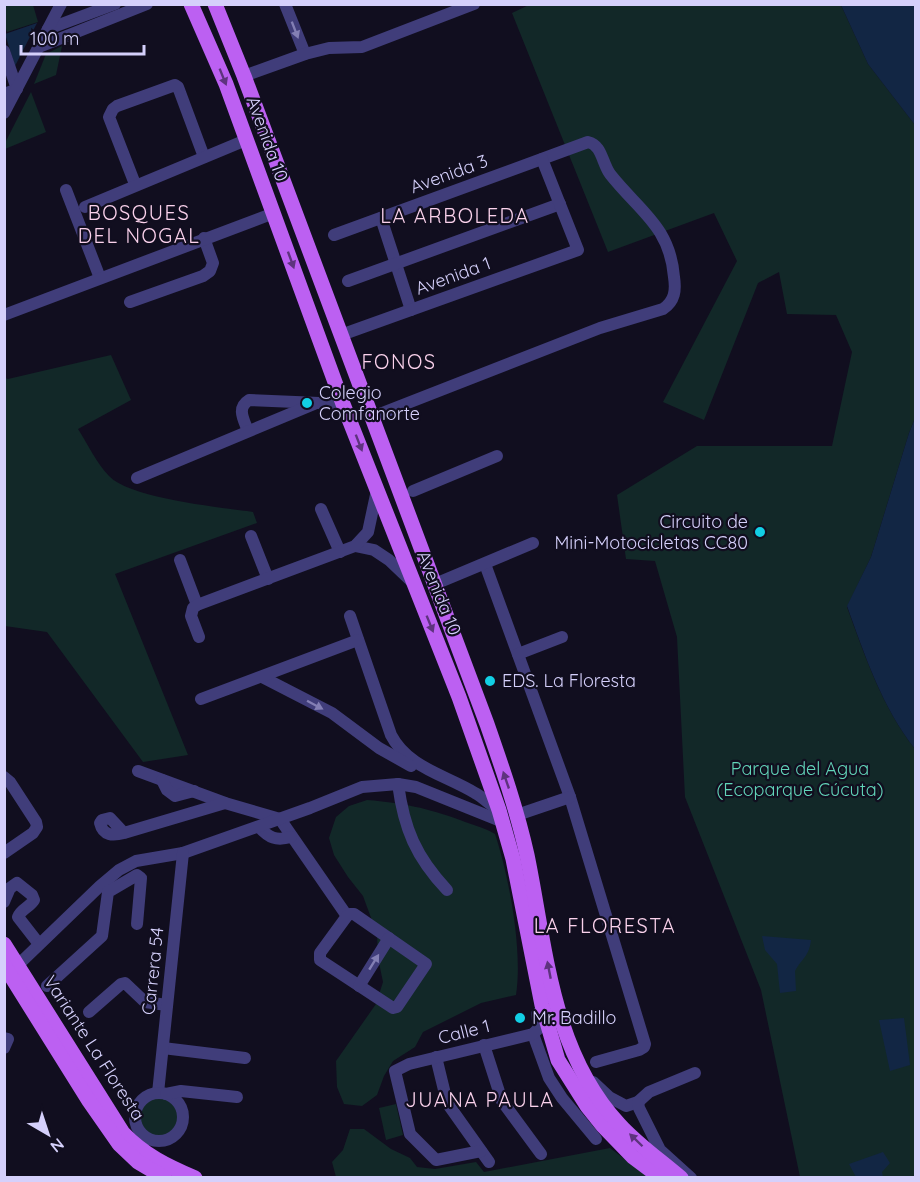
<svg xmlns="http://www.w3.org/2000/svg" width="920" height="1182" font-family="Quicksand,sans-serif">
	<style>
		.green { fill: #122828 }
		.water { fill: #122644 }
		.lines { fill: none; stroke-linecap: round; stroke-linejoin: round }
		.minor { stroke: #403d7a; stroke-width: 12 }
		.major { stroke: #bc60f2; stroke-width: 15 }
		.oneway { fill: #837fb4 }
		.oneway2 { fill: #5e337e }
		.poi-dot { fill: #12cfe5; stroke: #110e1f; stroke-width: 2 }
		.labels { text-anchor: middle; stroke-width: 4.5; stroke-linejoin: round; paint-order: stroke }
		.street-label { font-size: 18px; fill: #d5d0fb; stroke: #110e1f }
		.poi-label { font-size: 18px; fill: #d5d0fb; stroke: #110e1f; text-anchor: start }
		.park-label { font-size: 18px; fill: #62d5b9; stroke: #110e1f }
		.neighbourhood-label { font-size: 20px; letter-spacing: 1.5px; fill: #fbd2ec; stroke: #110e1f }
	</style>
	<rect width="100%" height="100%" fill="#110e1f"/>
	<g class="green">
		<path d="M531 4 841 5 868 64 915 125V418L909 433 871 557 847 607C865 656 882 707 915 749V1177H800L761 990 685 797 677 637 655 561 626 559 617 495 697 446H832L852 352 836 315 787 314 779 272 758 283 704 420 663 402 737 261 714 213 608 252 512 13Z"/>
		<path d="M4 5H33L38 22 7 32 5 26Z"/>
		<path d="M62 46 56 75 34 84 46 54Z"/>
		<path d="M31 92 46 132 5 149V143Z"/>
		<path d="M111 355 131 400 78 429C87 443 97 464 109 476 131 499 220 507 253 512L257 523 115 574 188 755 143 762 47 632 5 626V378L8 379Z"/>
		<path d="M367 800C403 803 427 808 460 820 472 825 483 827 495 834 509 876 523 951 516 995L481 1003 423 1032 415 1047 393 1061 384 1076 377 1095 362 1106 344 1104 337 1087 336 1061 376 1004 383 982 378 958 377 934 363 896 348 877 334 855 329 838 336 817 349 806Z"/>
		<circle cx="158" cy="1117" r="21"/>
		<path d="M396 1104 403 1135 386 1140 379 1108Z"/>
		<path d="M350 1129H364L391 1149 410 1158 417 1167 435 1169 476 1162 484 1172 610 1148 648 1177H336L332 1162 343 1150Z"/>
	</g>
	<g class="water">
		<path d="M841 5H915V125L868 64Z"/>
		<path d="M37 23 15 66 5 34Z"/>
		<path d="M915 418V749C882 707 865 656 847 606L871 557 909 433Z"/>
		<path d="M762 936 811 940C809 957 802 958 795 971L796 991 780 993 777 964 765 950Z"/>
		<path d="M904 1018 910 1065 890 1071 879 1020Z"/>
		<path d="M883 1152 890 1163 882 1172 883 1177H856L849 1164Z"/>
	</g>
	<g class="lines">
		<g class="minor">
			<path d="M285 4 305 54"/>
			<path d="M48 29 115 4"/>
			<path d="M39 47 147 4"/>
			<path d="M4 51 17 89 4 94"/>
			<path d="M244 76 305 54 329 48 362 47 474 4"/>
			<path d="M4 113 61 4"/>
			<path d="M135 184 109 117 113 109 117 106 175 85 178 87 204 157"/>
			<path d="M66 190 100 278"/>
			<path d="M85 207 246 140"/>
			<path d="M381 218 411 310"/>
			<path d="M334 235 588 142C602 145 602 163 610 174 639 211 670 226 674 277 676 290 675 301 663 309L600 328 372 417"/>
			<path d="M348 281 560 204"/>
			<path d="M130 302 203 276 210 271 213 263 204 238"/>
			<path d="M4 315 274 213"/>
			<path d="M341 335 578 250 542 159"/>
			<path d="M248 431C244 420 236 408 249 400L343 404"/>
			<path d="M137 478 314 404"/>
			<path d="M413 491 497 456"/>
			<path d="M321 509 340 552"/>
			<path d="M251 536 268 579"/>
			<path d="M355 546 374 550 389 560 411 581"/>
			<path d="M180 560 197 605"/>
			<path d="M485 564 570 797 645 1044 644 1047 639 1050 596 1062"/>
			<path d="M435 584 533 543"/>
			<path d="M350 616 391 735C408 768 446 775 475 793 484 798 490 805 499 810"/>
			<path d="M199 637 191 616 193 608 197 605 355 546 368 532 377 490"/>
			<path d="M518 654 562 637"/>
			<path d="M264 678 332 713 379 748 411 766"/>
			<path d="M201 699 358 640"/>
			<path d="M138 771 225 803 280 819 347 916"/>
			<path d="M4 777 10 782 36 822 37 827 33 833 4 853"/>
			<path d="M162 780 167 790 175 796 194 791"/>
			<path d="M398 784C404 829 416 857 447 890"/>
			<path d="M517 815 570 797"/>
			<path d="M259 827C269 838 276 841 291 837"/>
			<path d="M124 833 110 818 102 820 100 823C103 836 113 836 124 833L225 803"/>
			<path d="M4 902 10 888 17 883 32 895 34 900C30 907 21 909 18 917L39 944"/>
			<path d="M350 914H354L426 964 397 1007 393 1008 320 960V953L347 916Z"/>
			<path d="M18 965 100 886 119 870 136 861 183 853 310 808 362 787 398 784 416 787 503 822"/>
			<path d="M47 986 102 936 108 892 137 875 141 878 137 924"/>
			<path d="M359 986 389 938"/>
			<path d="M89 1012 121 984 125 983 145 1002 167 1005"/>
			<path d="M533 1034 549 1078 562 1098 596 1139"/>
			<path d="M4 1038 8 1039 4 1048"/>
			<path d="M484 1045 502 1101 541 1154"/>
			<path d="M163 1048 245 1058"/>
			<path d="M436 1057 445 1094 450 1107 489 1162"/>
			<path d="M593 1082 609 1097 626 1106 638 1102 649 1092 695 1073"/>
			<path d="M158 1093 183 853"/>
			<circle cx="159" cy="1117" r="24"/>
			<path d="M166 1094 181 1091 237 1097"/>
			<path d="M638 1102 639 1108 660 1150 691 1178"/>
			<path d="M481 1151 436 1160 410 1134 395 1071 409 1064 533 1034 539 1028 537 1014 543 1009"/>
		</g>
		<g class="major">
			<path d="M191 4 226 84 343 404 459 697 499 810 513 859 542 1005 558 1060 587 1106 603 1126 633 1157 661 1178"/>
			<path d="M215 4 244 76 487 724C502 767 517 810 527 855 546 947 551 1051 619 1124 637 1144 660 1160 681 1178"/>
			<path d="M4 944 123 1133C144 1155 167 1166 195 1178"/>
			<path d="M4 965 89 1101 119 1144 138 1162 165 1178"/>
		</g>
	</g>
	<defs><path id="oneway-solid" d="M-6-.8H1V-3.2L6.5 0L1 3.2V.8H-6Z" transform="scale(1.5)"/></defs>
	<g class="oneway">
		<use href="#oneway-solid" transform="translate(295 30) rotate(69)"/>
		<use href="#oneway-solid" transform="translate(315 705) rotate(28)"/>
		<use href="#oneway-solid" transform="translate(374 962) rotate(-58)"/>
	</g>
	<g class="oneway2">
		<use href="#oneway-solid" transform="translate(223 77) rotate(68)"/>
		<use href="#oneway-solid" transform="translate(291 260) rotate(70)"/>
		<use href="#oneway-solid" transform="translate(359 443) rotate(69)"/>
		<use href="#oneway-solid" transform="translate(430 624) rotate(68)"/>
		<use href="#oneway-solid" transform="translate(506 780) rotate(-109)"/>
		<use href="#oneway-solid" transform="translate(549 970) rotate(-101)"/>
		<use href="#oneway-solid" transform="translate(636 1140) rotate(-136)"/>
	</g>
	<g class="poi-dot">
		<circle cx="307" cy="403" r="6"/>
		<circle cx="760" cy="532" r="6"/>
		<circle cx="490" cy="681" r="6"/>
		<circle cx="520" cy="1018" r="6"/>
	</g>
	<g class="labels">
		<g class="street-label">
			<text transform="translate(267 139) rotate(70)" y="6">Avenida 10</text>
			<text transform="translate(449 174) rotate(-20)" y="6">Avenida 3</text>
			<text transform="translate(453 276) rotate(-20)" y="6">Avenida 1</text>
			<text transform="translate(439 593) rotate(68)" y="6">Avenida 10</text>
			<text transform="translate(153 971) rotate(-84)" y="6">Carrera 54</text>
			<text transform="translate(464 1032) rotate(-14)" y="6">Calle 1</text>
			<text transform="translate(94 1048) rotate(57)" y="6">Variante La Floresta</text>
		</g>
		<g class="poi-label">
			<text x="319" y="399">Colegio<tspan x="319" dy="21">Comfanorte</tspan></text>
			<text x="748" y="528" text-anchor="end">Circuito de<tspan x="748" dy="21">Mini-Motocicletas CC80</tspan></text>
			<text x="502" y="687">EDS. La Floresta</text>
			<text x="532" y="1024">Mr. Badillo</text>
		</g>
		<g class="park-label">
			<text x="800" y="775">Parque del Agua<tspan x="800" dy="21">(Ecoparque Cúcuta)</tspan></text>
		</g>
		<g class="neighbourhood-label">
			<text x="139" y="220">BOSQUES<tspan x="139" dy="23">DEL NOGAL</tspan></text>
			<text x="455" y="223">LA ARBOLEDA</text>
			<text x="399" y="369">FONOS</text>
			<text x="605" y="933">LA FLORESTA</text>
			<text x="480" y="1107">JUANA PAULA</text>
		</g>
	</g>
	<rect width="920" height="1182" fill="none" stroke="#d5d0fb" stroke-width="12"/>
	<g transform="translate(48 1134) rotate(141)" stroke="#110e1f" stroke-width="4.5" paint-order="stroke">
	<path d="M0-4.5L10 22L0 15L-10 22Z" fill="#d5d0fb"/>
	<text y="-9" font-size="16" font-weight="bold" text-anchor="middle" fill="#d5d0fb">N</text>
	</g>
	<path d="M21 45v9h123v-9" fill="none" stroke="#d5d0fb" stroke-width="3"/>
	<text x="30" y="45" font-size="18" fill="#d5d0fb" stroke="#110e1f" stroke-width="4.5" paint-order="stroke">100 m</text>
</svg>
